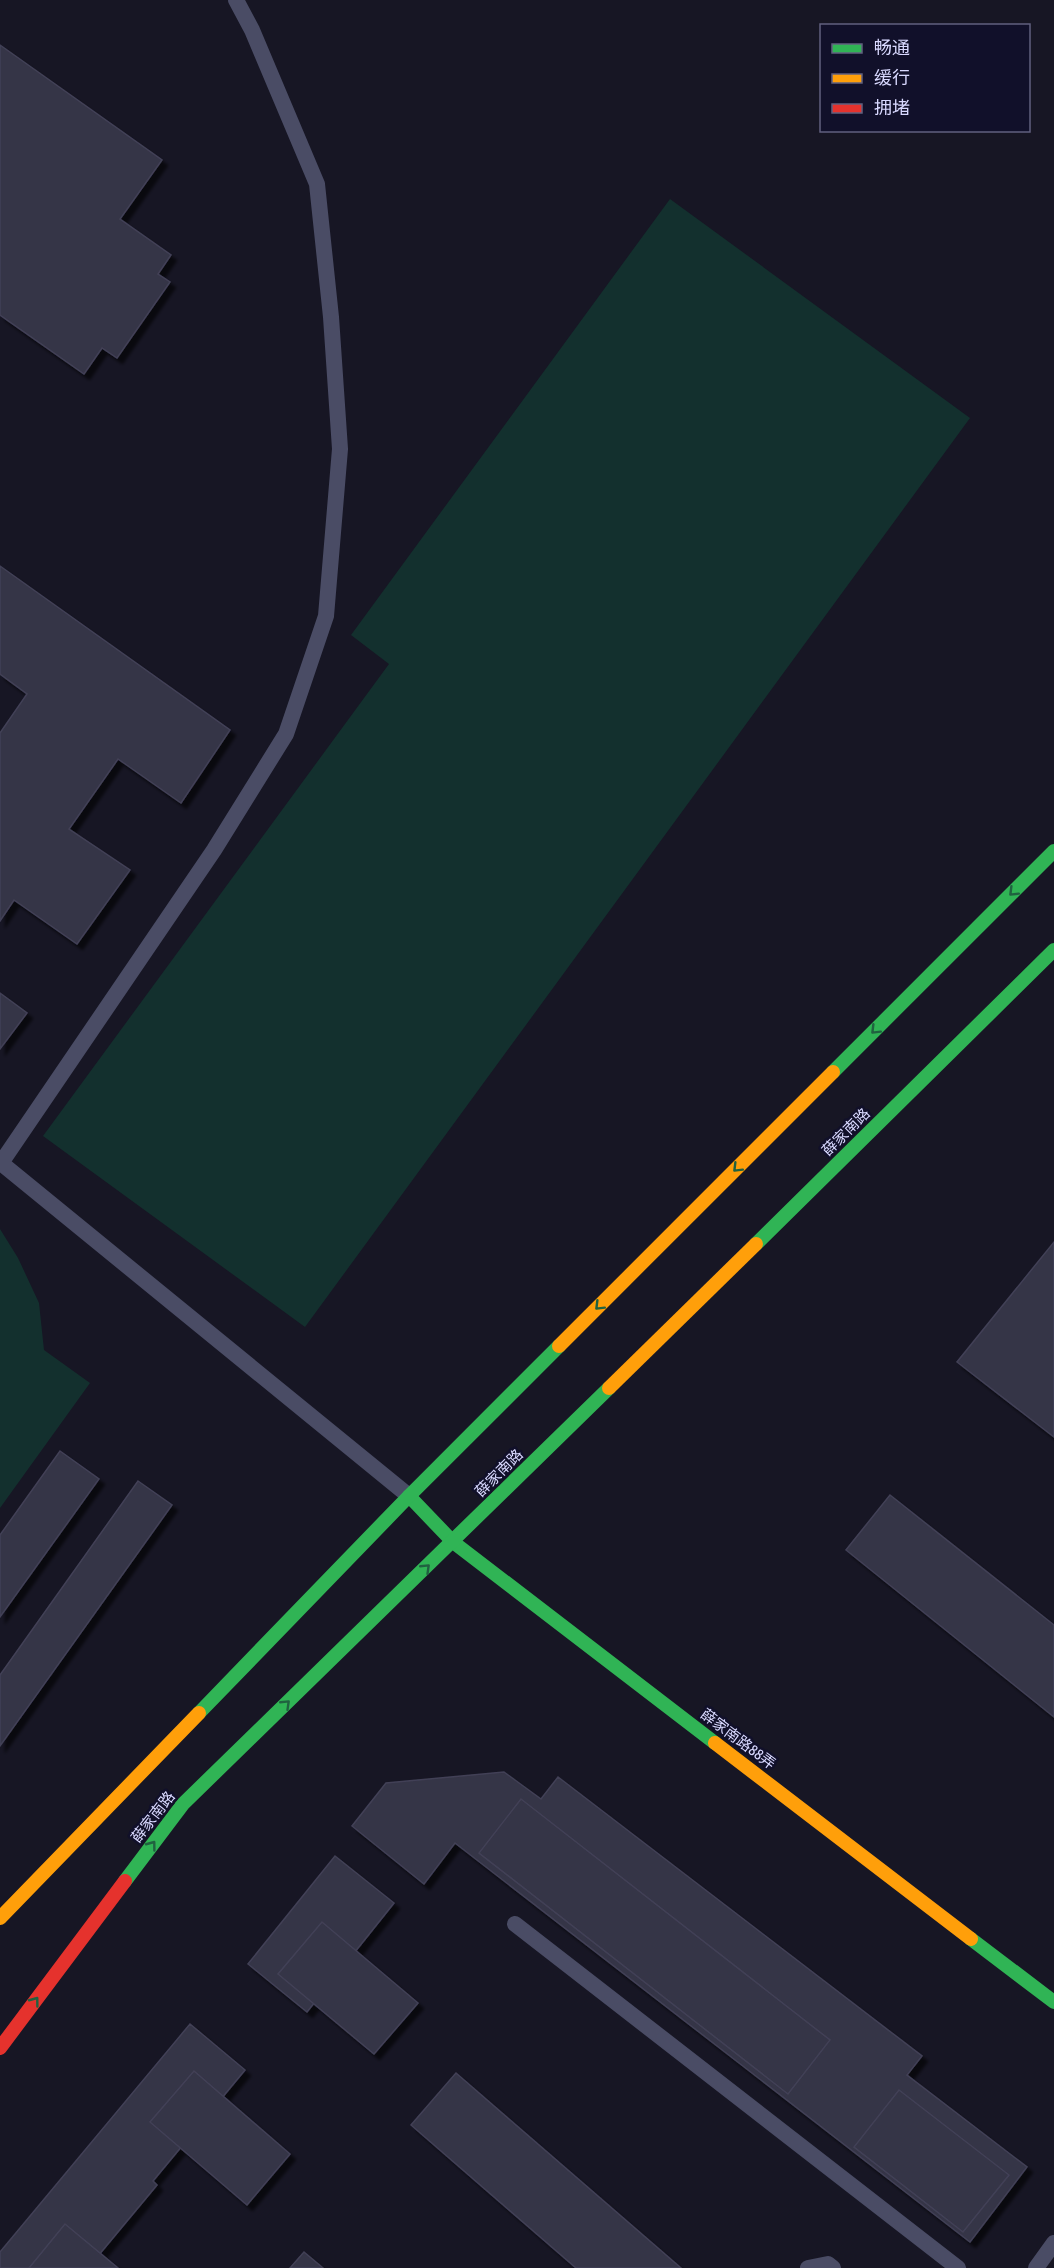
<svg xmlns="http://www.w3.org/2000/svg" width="1054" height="2268" font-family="'Asap Condensed','Noto Sans SC',sans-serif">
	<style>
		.green { fill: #13302e }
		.building { fill: #353446; stroke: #424157; stroke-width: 1.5; filter: url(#shadow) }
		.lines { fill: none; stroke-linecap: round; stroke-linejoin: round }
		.lane { stroke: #4a4c65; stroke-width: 16 }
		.fast { stroke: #30b455; stroke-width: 14 }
		.slow { stroke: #ff9f0a; stroke-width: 14 }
		.jam { stroke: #e5322d; stroke-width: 14 }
		.oneway { stroke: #206240 }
		.labels { text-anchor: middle; stroke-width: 5; stroke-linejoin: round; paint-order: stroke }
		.street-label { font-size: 15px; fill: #d9d9ff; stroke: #11102a }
	</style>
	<defs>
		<filter id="shadow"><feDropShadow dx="5.5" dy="5.5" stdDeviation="1.5" flood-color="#0009"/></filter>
	</defs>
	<rect width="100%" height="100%" fill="#171624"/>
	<g class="green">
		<path d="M670 199 970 418 305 1327 43 1136 389 664 351 635Z"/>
		<path d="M0 1229 18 1258 39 1303 44 1350 90 1383 0 1508Z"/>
	</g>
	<g class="building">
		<path d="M0 45 162 160 120 219 171 255 158 274 170 282 117 358 102 348 84 374 0 315Z"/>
		<path d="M0 566 230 730 181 803 118 759 69 829 130 870 77 944 14 900 0 921V733L27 694 0 674Z"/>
		<path d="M0 993 27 1013 0 1049Z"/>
		<path d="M1054 1242V1437L957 1362Z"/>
		<path d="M60 1451 99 1479 0 1617V1535Z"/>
		<path d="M138 1481 172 1505 0 1746V1675Z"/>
		<path d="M890 1495 1054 1625V1717L846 1550Z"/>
		<path d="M504 1772 541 1799 558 1777 922 2056 907 2075 1027 2167 970 2242 455 1843 424 1884 352 1826 386 1783Z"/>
		<path d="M521 1799 830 2040 788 2094 479 1853Z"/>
		<path d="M335 1856 394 1903 307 2012 248 1964Z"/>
		<path d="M322 1922 418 2003 374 2054 278 1974Z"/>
		<path d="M190 2024 245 2070 153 2181 157 2185 88 2268H0V2252Z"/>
		<path d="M194 2071 290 2154 247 2205 150 2122Z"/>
		<path d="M456 2073 681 2268H576L411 2125Z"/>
		<path d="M899 2090 1009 2175 963 2232 854 2147Z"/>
		<path d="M65 2224 118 2268H29Z"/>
		<path d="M304 2252 323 2268H290Z"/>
	</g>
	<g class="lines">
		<g class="lane">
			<path d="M236 0 252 30 317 184 331 317 340 449 326 616 286 734 214 850 1 1163 409 1496"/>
			<path d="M515 1924 958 2268"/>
			<path d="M808 2268 828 2264 833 2268"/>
			<path d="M1036 2268 1054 2243"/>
		</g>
		<g class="fast">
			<path d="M833 1072 1054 851"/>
			<path d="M756 1244 1054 950"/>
			<path d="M409 1496 453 1542 715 1743"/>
			<path d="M199 1713 409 1496 559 1346"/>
			<path d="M125 1881 183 1804 609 1388"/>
			<path d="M971 1939 1054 2002"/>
		</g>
		<g class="slow">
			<path d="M559 1346 833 1072"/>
			<path d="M609 1388 756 1244"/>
			<path d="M715 1743 971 1939"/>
			<path d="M0 1918 199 1713"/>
		</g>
		<path class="jam" d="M0 2048 125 1881"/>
	</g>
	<defs><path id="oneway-chevron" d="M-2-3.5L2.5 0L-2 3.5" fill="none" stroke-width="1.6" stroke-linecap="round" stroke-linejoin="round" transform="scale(1.5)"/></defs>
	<g class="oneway">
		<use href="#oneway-chevron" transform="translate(1013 892) rotate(135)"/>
		<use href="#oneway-chevron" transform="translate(875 1030) rotate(135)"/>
		<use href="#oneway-chevron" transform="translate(737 1168) rotate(135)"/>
		<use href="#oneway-chevron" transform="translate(599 1306) rotate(135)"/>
		<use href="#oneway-chevron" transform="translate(426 1568) rotate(-44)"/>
		<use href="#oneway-chevron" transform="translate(286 1704) rotate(-44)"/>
		<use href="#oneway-chevron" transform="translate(152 1845) rotate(-53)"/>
		<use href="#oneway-chevron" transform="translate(35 2001) rotate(-53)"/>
	</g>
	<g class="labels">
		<g class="street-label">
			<text transform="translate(846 1132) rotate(-45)" y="5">薛家南路</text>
			<text transform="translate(499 1473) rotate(-45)" y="5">薛家南路</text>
			<text transform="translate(738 1739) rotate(37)" y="5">薛家南路88弄</text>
			<text transform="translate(153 1817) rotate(-52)" y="5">薛家南路</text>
		</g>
	</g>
	<rect x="820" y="24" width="210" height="108" fill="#11102a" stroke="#61607f" stroke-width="1.5"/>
	<rect x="832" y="44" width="30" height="9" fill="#30b455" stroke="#61607f" stroke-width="1.5"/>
	<text x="874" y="54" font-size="18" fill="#d9d9ff">畅通</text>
	<rect x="832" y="74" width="30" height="9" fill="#ff9f0a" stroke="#61607f" stroke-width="1.5"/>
	<text x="874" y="84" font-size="18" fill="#d9d9ff">缓行</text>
	<rect x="832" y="104" width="30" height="9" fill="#e5322d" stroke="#61607f" stroke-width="1.5"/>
	<text x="874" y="114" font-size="18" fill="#d9d9ff">拥堵</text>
</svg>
